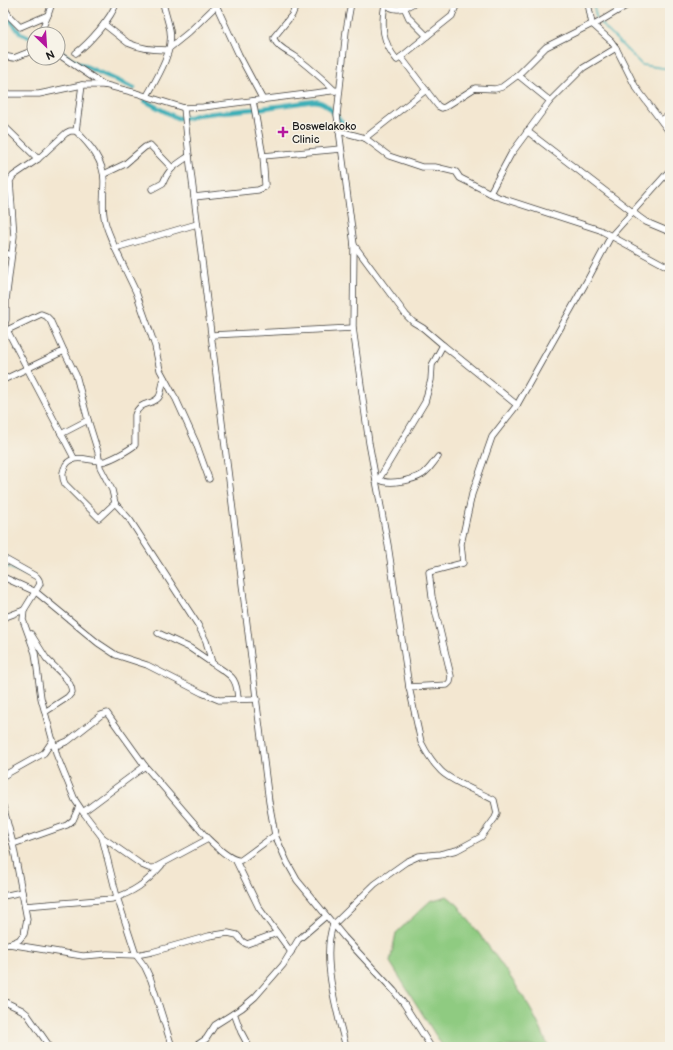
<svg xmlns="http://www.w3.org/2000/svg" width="673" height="1050" font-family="'Balsamiq Sans',sans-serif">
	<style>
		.green { fill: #8fcb81; stroke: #56744e }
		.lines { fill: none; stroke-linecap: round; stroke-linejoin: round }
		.stream { stroke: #3eafb7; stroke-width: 1.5 }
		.canal { stroke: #3eafb7; stroke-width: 4.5 }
		.minor-casing { stroke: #3c3a37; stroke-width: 7 }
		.minor { stroke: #fff; stroke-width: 5.5 }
		.poi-dot { fill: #b5179e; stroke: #f7f3e8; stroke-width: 1.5 }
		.labels { text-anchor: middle; stroke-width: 3; stroke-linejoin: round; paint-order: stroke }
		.poi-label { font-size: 11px; fill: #1c1c1c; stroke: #f7f3e8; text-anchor: start }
	</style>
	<rect width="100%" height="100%" fill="#f7f3e8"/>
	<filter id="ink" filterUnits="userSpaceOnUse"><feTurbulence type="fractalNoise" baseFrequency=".025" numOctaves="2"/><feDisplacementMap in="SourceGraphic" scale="8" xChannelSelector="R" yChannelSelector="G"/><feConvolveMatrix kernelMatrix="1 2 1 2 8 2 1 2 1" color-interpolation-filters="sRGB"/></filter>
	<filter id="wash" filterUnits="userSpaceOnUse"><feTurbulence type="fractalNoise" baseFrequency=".012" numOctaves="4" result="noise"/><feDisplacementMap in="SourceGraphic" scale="16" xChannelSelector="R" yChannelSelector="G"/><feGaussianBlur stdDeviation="0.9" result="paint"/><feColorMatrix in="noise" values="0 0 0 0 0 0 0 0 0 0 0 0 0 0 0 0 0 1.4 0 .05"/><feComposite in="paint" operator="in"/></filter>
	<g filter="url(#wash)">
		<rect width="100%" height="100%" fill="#f3e7d1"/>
		<path class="green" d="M447 896 458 905C490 950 528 994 548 1046L443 1047 390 962 396 933 430 901Z"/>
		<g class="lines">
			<g class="stream">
				<path d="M593 3 597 20"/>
				<path d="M600 23 642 65 670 69"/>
				<path d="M3 565 32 577"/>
			</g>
			<g class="canal">
				<path d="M11 21 20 33 34 39"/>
				<path d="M58 51 76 62 134 88"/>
				<path d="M145 101 177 118H189L195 115 253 109"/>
				<path d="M257 109 314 101C330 102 335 118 348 127"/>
			</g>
		</g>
	</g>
	<g filter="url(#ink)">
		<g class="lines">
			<defs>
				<g id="minor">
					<path d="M297 3 292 15 274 37V39C278 48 289 52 296 57 310 68 323 79 335 91"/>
					<path d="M385 3C394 13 403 9 414 3"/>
					<path d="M588 3 592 24 611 41 616 48 635 86 670 133"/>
					<path d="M385 4C381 26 382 42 397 60L401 57"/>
					<path d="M216 5 239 55 263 100"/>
					<path d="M3 6 10 17 20 27 48 15 52 3"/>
					<path d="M404 7 409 18 427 36 401 57 438 106 442 108 445 107 475 88 495 89 502 87 518 75"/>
					<path d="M104 24 128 43C141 49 153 50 167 50L188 33 219 3"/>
					<path d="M594 25 631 3"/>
					<path d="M40 34 48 15"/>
					<path d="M427 36 452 16 457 3"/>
					<path d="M76 53C88 44 112 18 116 3"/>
					<path d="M58 54 104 85"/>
					<path d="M3 56 14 58 34 50"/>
					<path d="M82 85 76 131C90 145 104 161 104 181 104 193 102 205 104 216 105 227 111 237 115 248"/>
					<path d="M3 94H39L82 85H105L136 93 184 108 203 107 339 90"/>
					<path d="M147 96C157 78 174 51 170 30 168 21 165 12 163 3"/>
					<path d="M550 101 583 68 616 48"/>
					<path d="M184 108 189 156 269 802 275 835 287 862 297 880 344 937 394 991 404 1004 431 1047"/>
					<path d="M661 120 670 115"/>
					<path d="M3 125 38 159"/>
					<path d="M339 131 365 138 389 156 422 167H435L456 172 460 178 498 197 600 230 670 268"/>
					<path d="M527 131 639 217 646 222 670 232"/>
					<path d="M365 138 426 90"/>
					<path d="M263 156 341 149"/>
					<path d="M104 174 125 164 145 147 150 145 172 168"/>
					<path d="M152 189 163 183C169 168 176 165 189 156"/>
					<path d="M490 193 511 154 550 101 518 75 546 47 592 24"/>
					<path d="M194 197 258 190 265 187V184L263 156 253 101"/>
					<path d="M197 224 115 248 136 292 155 346 160 370 173 394 176 399 196 443 209 479"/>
					<path d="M354 245 406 315 413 322 423 328 443 345"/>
					<path d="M3 251 11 256"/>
					<path d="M7 330 74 458"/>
					<path d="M3 331 6 320V300L14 236 10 181 13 176 38 159 66 133 70 131H76"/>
					<path d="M3 332 41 314 46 316 50 320 64 351 76 375 88 420 98 452 100 467 112 490 115 503 130 520 198 625 206 641 212 663C230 676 237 675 238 700"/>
					<path d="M212 335 353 328"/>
					<path d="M3 380 64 351"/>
					<path d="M61 434 88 420"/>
					<path d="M379 479C387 486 414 480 423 474 429 470 433 463 438 457"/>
					<path d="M376 481 379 479 425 402 431 380 432 365 443 345 517 405"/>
					<path d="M115 503 99 518 65 484C62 478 62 474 64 469 70 450 92 463 105 461 113 459 129 450 135 445V415C140 400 153 406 159 397 162 392 162 384 164 378"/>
					<path d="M3 558 37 577 39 580 40 584 24 610 23 620 35 653 41 698 57 756 75 800 83 812 102 837 142 865 149 868H154L208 839C216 846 231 862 241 860L275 835"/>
					<path d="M3 577 36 592 98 643 116 655 147 665 202 693 219 700 257 699"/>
					<path d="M3 618 24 610"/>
					<path d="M158 633 190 648 212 663"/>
					<path d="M31 634C36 642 41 650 46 658 54 668 71 678 72 692L68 697 45 712"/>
					<path d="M409 687 447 685 450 682 451 676 432 597 429 572 463 563 461 544 472 494 492 437 517 405 588 279 611 236 670 170"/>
					<path d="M54 747 68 741 101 715 107 713 145 766"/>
					<path d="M3 776 44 753 53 740"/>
					<path d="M3 806 13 844 27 919 24 934 19 940 9 944 3 945"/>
					<path d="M83 812 145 766 208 839"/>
					<path d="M102 837 117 897 136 955 145 967 151 980 172 1047"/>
					<path d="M13 844 67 825 73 820 79 807"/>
					<path d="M236 861 259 908 291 952"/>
					<path d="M3 896 22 892"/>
					<path d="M25 906 112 899C134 892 145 884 161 866"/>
					<path d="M9 944 83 956 107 954 136 955 152 952 209 936 228 933 237 935 243 942 247 944 277 933"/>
					<path d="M3 1001 22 1010 27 1014 50 1047"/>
					<path d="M234 1013 241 1032 249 1047"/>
					<path d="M194 1047 206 1039 215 1025 242 1008 255 997 283 965 298 940 326 916"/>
					<path d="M346 1047C337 1013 321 958 333 925L375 884 406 862 419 856 440 854 457 850 481 837 495 818 497 813 494 800C479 792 452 782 441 771 433 763 426 752 421 742L409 687 388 545 369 443 353 328 354 245 337 115 346 31 351 3"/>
				</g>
			</defs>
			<use href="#minor" class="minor-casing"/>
			<use href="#minor" class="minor"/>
		</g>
	</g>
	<path class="poi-dot" d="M281 126h4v4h4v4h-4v4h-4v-4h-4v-4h4z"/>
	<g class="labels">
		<g class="poi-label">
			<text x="292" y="130">Boswelakoko<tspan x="292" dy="13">Clinic</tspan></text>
		</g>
	</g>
	<rect width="673" height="1050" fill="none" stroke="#f7f3e8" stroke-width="16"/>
	<g transform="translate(46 46) rotate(155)"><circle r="19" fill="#f7f3e8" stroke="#9f9d96"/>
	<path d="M0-3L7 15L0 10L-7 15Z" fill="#b5179e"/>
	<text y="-6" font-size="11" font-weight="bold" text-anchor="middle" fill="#1c1c1c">N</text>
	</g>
</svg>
